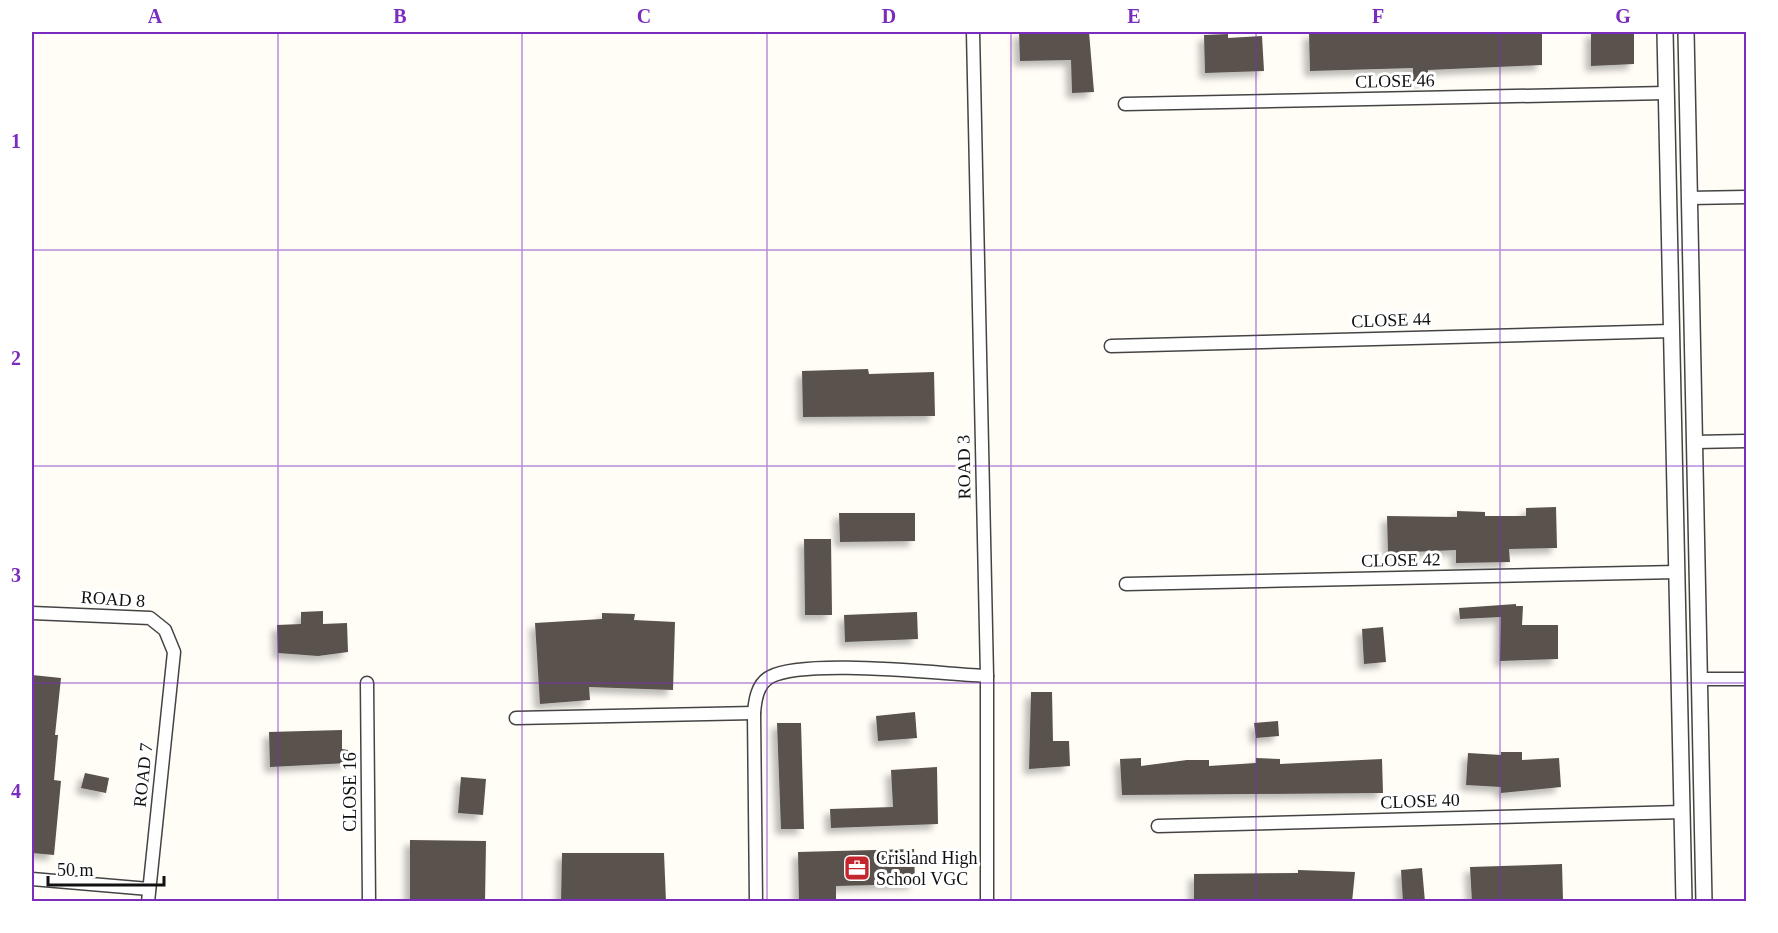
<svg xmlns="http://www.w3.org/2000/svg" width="1778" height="933" font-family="'Times New Roman',serif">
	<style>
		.building { fill: #5a524d; filter: url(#shadow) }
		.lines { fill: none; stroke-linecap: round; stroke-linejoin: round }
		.minor-casing { stroke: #444; stroke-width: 15 }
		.tertiary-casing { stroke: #444; stroke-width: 18 }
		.minor { stroke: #fff; stroke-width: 12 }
		.tertiary { stroke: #fff; stroke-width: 15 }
		.grid { fill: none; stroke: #7b2cbf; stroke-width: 1.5; stroke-opacity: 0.55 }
		.labels { text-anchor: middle; stroke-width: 6; stroke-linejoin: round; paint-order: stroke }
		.street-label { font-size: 18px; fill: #111; stroke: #fff }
		.poi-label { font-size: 18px; fill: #111; stroke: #fff; text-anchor: start }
		.neatline { fill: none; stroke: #7b2cbf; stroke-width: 2 }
		.grid-label { font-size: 20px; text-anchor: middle; font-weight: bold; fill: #7b2cbf }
	</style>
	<defs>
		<filter id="shadow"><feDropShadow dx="-5.5" dy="5.5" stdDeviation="3" flood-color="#0004"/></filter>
	</defs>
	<rect width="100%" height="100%" fill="#fffdf5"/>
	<g class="building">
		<path d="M1019 32H1089L1094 92 1072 93 1071 60 1020 61Z"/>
		<path d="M1378 32H1542V65L1428 70 1427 81H1413V68L1310 71 1309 33Z"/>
		<path d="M1591 32H1634V64L1591 66Z"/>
		<path d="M1228 34V38L1262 36 1264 71 1205 73 1204 35Z"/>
		<path d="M868 369 869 374 934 372 935 416 803 417 802 371Z"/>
		<path d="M1556 507 1557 548 1509 549 1510 562 1456 563V550L1388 553 1387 516 1457 517V511L1485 512V516H1526V508Z"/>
		<path d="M839 513H915V541L840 542Z"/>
		<path d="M804 539H831L832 615H805Z"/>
		<path d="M1516 604V606H1523L1522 625H1558V659L1500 661 1501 617 1460 619 1459 608Z"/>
		<path d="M323 611V624L347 623 348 652 318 656 278 653 277 625 301 624V612Z"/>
		<path d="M917 612 918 639 845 642 844 615Z"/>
		<path d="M602 613 635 614 634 620 675 622 673 690 589 687 590 700 540 704 535 623 602 619Z"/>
		<path d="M1383 627 1386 662 1364 664 1362 629Z"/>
		<path d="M32 675 61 678 55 735H58L54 780 61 781 54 855 32 853Z"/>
		<path d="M1031 692H1052L1053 741H1069L1070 766 1029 769Z"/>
		<path d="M915 712 917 738 878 741 876 716Z"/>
		<path d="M1278 721 1279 736 1256 738 1254 723Z"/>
		<path d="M777 723H801L804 829H781Z"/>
		<path d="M342 730V749L348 750V763L270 767 269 732Z"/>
		<path d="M1501 752H1522V760L1559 758 1561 787 1501 793V787L1466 785 1468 753 1501 755Z"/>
		<path d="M1141 758V766L1187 760H1209V766L1256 763V758L1280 759V764L1382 759 1383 793 1122 795 1120 759Z"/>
		<path d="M937 767 938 824 831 828 830 809 893 807 891 770Z"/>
		<path d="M85 773 109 778 106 793 81 788Z"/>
		<path d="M461 777 486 779 483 815 458 813Z"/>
		<path d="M410 840 486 841 485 902 410 900Z"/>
		<path d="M914 849 915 884 836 886V902H799L798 852Z"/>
		<path d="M562 853H664L666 902H561Z"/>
		<path d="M1562 864 1563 901 1472 902 1470 867Z"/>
		<path d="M1422 868 1425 902H1403L1401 870Z"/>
		<path d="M1298 870 1355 872 1352 902H1194V874L1298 873Z"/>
	</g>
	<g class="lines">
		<defs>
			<g id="minor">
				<path d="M973 32 987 676V902"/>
				<path d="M1125 104 1666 93"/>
				<path d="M1689 198 1746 197"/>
				<path d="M1111 346 1671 331"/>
				<path d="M1694 442 1746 441"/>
				<path d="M1126 584 1677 572"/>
				<path d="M32 613 150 618 165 630 174 652 148 902"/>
				<path d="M1700 679H1746"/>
				<path d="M367 683 369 902"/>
				<path d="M516 718 754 713"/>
				<path d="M1158 826 1682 812"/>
				<path d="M32 879 149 889"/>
				<path d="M756 902 754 713C755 701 757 684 770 677 806 658 941 674 987 676"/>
			</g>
			<g id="tertiary">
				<path d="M1665 32 1684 902"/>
				<path d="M1686 32 1704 902"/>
			</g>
		</defs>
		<use href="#minor" class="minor-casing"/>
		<use href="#tertiary" class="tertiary-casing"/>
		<use href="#minor" class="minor"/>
		<use href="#tertiary" class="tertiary"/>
	</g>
	<path class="grid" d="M278 32V902M522 32V902M767 32V902M1011 32V902M1256 32V902M1500 32V902M32 250H1746M32 466H1746M32 683H1746"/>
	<defs>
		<symbol id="office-square" viewBox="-11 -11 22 22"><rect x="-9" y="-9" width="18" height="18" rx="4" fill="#c4262e" stroke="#fff"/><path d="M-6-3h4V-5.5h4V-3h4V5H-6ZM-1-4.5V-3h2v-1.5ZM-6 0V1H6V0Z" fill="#fff"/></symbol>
	</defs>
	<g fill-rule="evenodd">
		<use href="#office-square" x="842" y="853" width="30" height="30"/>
	</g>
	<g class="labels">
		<g class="street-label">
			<text transform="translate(1395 81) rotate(-1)" y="6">CLOSE 46</text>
			<text transform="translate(1391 320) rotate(-2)" y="6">CLOSE 44</text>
			<text transform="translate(964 467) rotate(-91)" y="6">ROAD 3</text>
			<text transform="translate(1401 560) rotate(-1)" y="6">CLOSE 42</text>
			<text transform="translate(113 599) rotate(4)" y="6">ROAD 8</text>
			<text transform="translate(143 775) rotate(-84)" y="6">ROAD 7</text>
			<text transform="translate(350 792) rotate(-90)" y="6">CLOSE 16</text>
			<text transform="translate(1420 801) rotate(-2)" y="6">CLOSE 40</text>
		</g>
		<g class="poi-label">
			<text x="876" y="864">Crisland High<tspan x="876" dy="21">School VGC</tspan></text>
		</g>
	</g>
	<rect width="1778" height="933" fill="none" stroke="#ffffff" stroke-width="66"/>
	<path d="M48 876v9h116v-9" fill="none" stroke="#111111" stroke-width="3"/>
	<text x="57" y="876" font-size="18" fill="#111111" stroke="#ffffff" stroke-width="4.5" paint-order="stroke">50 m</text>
	<rect x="33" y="33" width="1712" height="867" class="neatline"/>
	<g class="grid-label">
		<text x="155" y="23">A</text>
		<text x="400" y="23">B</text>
		<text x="644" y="23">C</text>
		<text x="889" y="23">D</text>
		<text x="1134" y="23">E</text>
		<text x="1378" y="23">F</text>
		<text x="1623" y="23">G</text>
		<text x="16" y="148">1</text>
		<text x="16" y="365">2</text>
		<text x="16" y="582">3</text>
		<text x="16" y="798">4</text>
	</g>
</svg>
